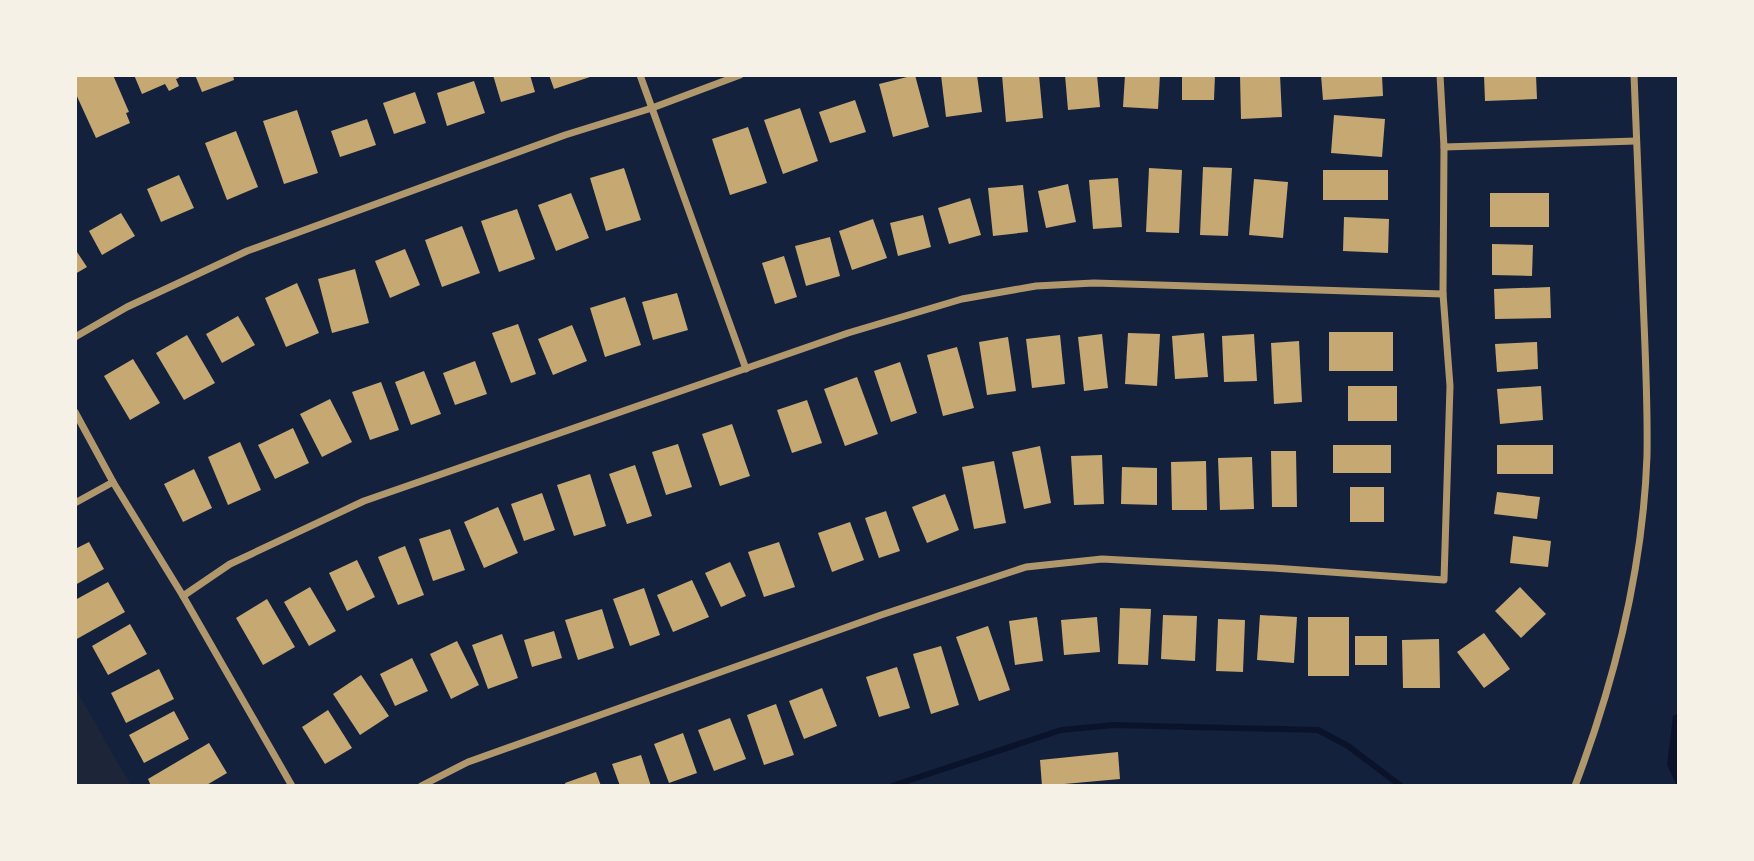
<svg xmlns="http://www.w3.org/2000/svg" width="1754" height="861" font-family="Bitter,serif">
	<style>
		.green { fill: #1d2539 }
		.water { fill: #0b132b }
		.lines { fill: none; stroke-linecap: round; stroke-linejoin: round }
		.stream { stroke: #0b132b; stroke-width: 6 }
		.building { fill: #c6a872 }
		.minor { stroke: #b1986c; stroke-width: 7 }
	</style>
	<rect width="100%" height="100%" fill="#14213d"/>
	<path class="green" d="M75 688 131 786H75Z"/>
	<path class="water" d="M1679 713V786H1677L1667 765 1673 716Z"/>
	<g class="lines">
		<path class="stream" d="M892 786 1061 730 1113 725 1318 730 1348 746 1401 786"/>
	</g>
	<g class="building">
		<path d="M75 75H113L129 112 126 113 130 123 96 138 75 92Z"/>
		<path d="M134 75H178L179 78 176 79 179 86 169 91 165 84 142 94Z"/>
		<path d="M195 75H233L234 80 202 92Z"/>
		<path d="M493 75H530L535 92 501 102Z"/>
		<path d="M549 75H593V76L554 89Z"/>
		<path d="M915 75 929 127 893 137 879 84Z"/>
		<path d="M941 75H977L982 112 946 117Z"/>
		<path d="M1002 75H1039L1043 118 1006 122Z"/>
		<path d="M1065 75H1097L1100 107 1068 110Z"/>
		<path d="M1125 75H1160L1158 109 1123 107Z"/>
		<path d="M1182 75H1215L1214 100H1182Z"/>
		<path d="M1240 75H1280L1282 117 1241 119Z"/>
		<path d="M1321 75H1382L1383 96 1323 100Z"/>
		<path d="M1484 75H1536L1537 99 1485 101Z"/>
		<path d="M474 81 485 113 447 126 437 93Z"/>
		<path d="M415 92 426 123 394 134 383 103Z"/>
		<path d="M855 100 866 132 830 143 819 112Z"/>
		<path d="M800 108 818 161 783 174 764 120Z"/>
		<path d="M297 110 318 173 284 184 263 121Z"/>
		<path d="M1334 115 1385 119 1382 157 1331 153Z"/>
		<path d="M367 119 376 145 340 157 331 131Z"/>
		<path d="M748 127 767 183 730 195 712 139Z"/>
		<path d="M236 131 258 187 227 200 205 143Z"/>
		<path d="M1203 167 1232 168 1228 236 1200 235Z"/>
		<path d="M624 168 641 220 606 231 590 178Z"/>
		<path d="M1149 168 1182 170 1179 233 1146 232Z"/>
		<rect x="1323" y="170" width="65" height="30"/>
		<path d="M179 175 194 208 161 222 147 189Z"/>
		<path d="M1118 178 1122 227 1093 229 1089 180Z"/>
		<path d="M1254 179 1288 182 1283 238 1249 235Z"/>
		<path d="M1068 184 1076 222 1046 228 1038 191Z"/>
		<path d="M1023 185 1028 232 993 236 988 188Z"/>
		<path d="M571 193 589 238 556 251 538 205Z"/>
		<rect x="1490" y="193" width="59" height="34"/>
		<path d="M970 198 981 235 949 244 938 208Z"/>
		<path d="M517 209 535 259 499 272 481 221Z"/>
		<path d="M121 213 135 236 102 255 89 231Z"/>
		<path d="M923 215 931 247 898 256 890 223Z"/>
		<path d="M1344 217 1389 219 1388 253 1343 251Z"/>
		<path d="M873 219 887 258 852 270 839 231Z"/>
		<path d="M462 226 480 273 442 287 425 240Z"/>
		<path d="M830 237 840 276 806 286 795 246Z"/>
		<path d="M1492 244 1533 245 1532 276 1492 275Z"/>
		<path d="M75 249 87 267 75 274Z"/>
		<path d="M405 249 420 285 390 298 375 261Z"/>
		<path d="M784 256 797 297 775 304 762 263Z"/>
		<path d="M355 269 369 323 332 333 318 279Z"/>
		<path d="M297 283 319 333 286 347 265 298Z"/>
		<path d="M1550 287 1551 318 1495 319 1494 289Z"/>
		<path d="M677 293 688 330 653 340 642 302Z"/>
		<path d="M625 297 641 345 605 357 590 308Z"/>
		<path d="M238 316 255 345 222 363 206 334Z"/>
		<path d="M518 324 536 374 511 383 492 333Z"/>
		<path d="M572 325 587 361 553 375 538 339Z"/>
		<rect x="1329" y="332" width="64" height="39"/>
		<path d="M1128 333 1160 334 1157 386 1125 384Z"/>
		<path d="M1204 333 1208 377 1175 379 1172 336Z"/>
		<path d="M1102 334 1108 388 1084 391 1078 337Z"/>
		<path d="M1254 334 1257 381 1224 382 1222 336Z"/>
		<path d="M187 335 215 383 184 400 156 353Z"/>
		<path d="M1060 335 1065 384 1032 388 1026 339Z"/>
		<path d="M1008 337 1016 391 987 395 979 342Z"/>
		<path d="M1299 341 1302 402 1274 404 1271 343Z"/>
		<path d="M1537 342 1538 369 1497 372 1495 344Z"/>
		<path d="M957 347 974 408 943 416 927 355Z"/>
		<path d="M133 359 160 403 130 420 104 376Z"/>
		<path d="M475 361 487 394 455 405 443 373Z"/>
		<path d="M900 362 917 413 891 422 874 371Z"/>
		<path d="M424 371 441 414 411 425 395 382Z"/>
		<path d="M857 377 878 434 845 446 824 389Z"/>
		<path d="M381 382 399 430 370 440 352 392Z"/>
		<rect x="1348" y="386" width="49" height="35"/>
		<path d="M1541 386 1543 420 1500 424 1497 389Z"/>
		<path d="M330 399 352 442 322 457 300 414Z"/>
		<path d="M807 400 822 443 792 453 777 410Z"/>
		<path d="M732 424 750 476 720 486 702 434Z"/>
		<path d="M293 428 309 463 275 479 258 445Z"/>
		<path d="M240 442 261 490 228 505 208 457Z"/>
		<path d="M678 444 692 487 666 495 652 452Z"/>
		<rect x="1333" y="445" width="58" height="28"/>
		<rect x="1497" y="445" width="56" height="29"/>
		<path d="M1040 446 1051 503 1024 509 1012 452Z"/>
		<path d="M1271 451H1296L1297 507H1272Z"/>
		<path d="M1102 455 1104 504 1074 505 1071 456Z"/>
		<path d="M1252 457 1254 509 1220 510 1218 458Z"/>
		<path d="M994 461 1006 523 974 529 962 467Z"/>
		<path d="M1206 461 1207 510H1172L1171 462Z"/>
		<path d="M635 465 652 516 627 524 609 474Z"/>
		<path d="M1122 467 1157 468V505L1121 504Z"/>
		<path d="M194 469 212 508 183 522 164 484Z"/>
		<path d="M590 474 606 526 574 536 557 485Z"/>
		<rect x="1350" y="487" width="34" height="35"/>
		<path d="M1497 492 1540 497 1537 519 1494 514Z"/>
		<path d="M542 493 555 530 524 541 511 504Z"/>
		<path d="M945 494 959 530 927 543 912 507Z"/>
		<path d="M498 507 518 553 484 568 464 522Z"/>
		<path d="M886 511 900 551 879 558 865 518Z"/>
		<path d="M850 522 864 560 832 572 818 533Z"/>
		<path d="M450 529 465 570 433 581 419 539Z"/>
		<path d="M1513 536 1551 541 1548 567 1510 563Z"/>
		<path d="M89 542 104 569 75 585V549Z"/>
		<path d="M779 542 795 587 764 597 748 552Z"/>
		<path d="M405 546 424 595 398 605 378 557Z"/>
		<path d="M357 560 375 597 347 611 329 573Z"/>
		<path d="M730 562 746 596 721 607 705 573Z"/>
		<path d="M692 580 709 617 673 632 657 595Z"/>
		<path d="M108 582 125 612 75 640V600Z"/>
		<path d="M310 587 336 631 309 646 284 602Z"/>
		<path d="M1520 587 1546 614 1521 638 1495 611Z"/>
		<path d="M644 588 660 635 630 646 613 599Z"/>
		<path d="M267 599 295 647 263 665 236 618Z"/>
		<path d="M1120 608 1151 609 1148 665 1118 664Z"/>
		<path d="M602 609 614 648 578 660 565 620Z"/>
		<path d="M1163 615 1197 616 1195 661 1161 659Z"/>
		<path d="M1260 615 1297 617 1294 663 1257 660Z"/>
		<path d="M1037 617 1043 661 1015 665 1009 621Z"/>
		<path d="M1097 617 1100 652 1064 655 1061 620Z"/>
		<rect x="1308" y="617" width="41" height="59"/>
		<path d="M1218 619 1245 620 1243 672 1216 671Z"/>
		<path d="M130 624 147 654 108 675 92 646Z"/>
		<path d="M988 626 1010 690 979 701 956 637Z"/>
		<path d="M554 631 562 658 532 667 524 640Z"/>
		<path d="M1484 633 1510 669 1484 688 1457 652Z"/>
		<path d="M502 634 518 678 488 689 472 645Z"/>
		<rect x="1355" y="636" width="32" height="29"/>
		<path d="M1439 639 1440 688H1403L1402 640Z"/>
		<path d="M457 641 479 685 451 699 430 654Z"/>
		<path d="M941 646 959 705 931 714 913 654Z"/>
		<path d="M412 658 428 691 395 706 380 674Z"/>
		<path d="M897 667 910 708 879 717 866 677Z"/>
		<path d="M159 669 174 699 126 723 111 693Z"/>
		<path d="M361 675 389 716 360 735 333 694Z"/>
		<path d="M822 688 837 726 804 739 789 701Z"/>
		<path d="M776 704 794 755 764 765 747 715Z"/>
		<path d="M328 710 352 748 325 764 302 727Z"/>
		<path d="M174 711 189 739 144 763 129 735Z"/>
		<path d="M730 718 746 759 714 771 698 730Z"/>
		<path d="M683 733 697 773 669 783 654 744Z"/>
		<path d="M209 743 227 773 205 786H151L148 779Z"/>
		<path d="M1118 752 1120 779 1042 786 1040 760Z"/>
		<path d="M641 755 651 786H620L612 764Z"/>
		<path d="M596 772 601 786H566L565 783Z"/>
	</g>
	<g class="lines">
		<g class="minor">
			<path d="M640 75 746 369"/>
			<path d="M1444 147 1636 141"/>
			<path d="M75 337 127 307 247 251 565 135 652 108 740 75"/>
			<path d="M75 412 113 482 183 596 292 786"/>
			<path d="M75 503 113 482"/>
			<path d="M183 596 230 564 364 501 848 333 962 299 1036 286 1094 283 1443 294"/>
			<path d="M421 786 468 762 881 615 1026 567 1102 559 1273 568 1444 580 1450 386 1443 294 1444 147 1440 75"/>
			<path d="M1575 786C1615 680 1643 569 1647 456 1648 403 1645 350 1643 297 1640 223 1637 149 1634 75"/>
		</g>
	</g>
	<rect width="1754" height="861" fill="none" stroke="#f6f1e7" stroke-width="154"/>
</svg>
